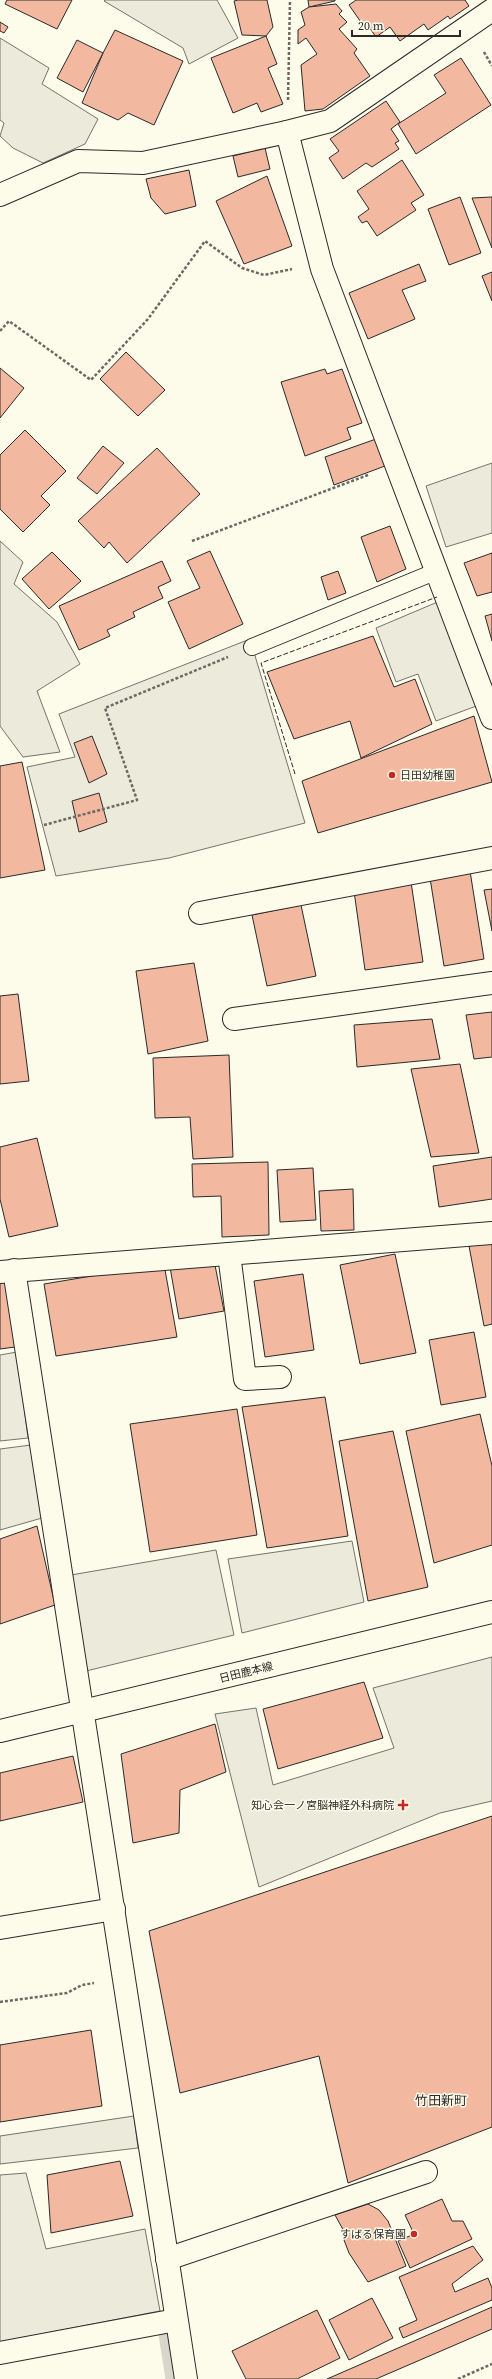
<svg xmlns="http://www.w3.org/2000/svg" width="492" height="2379" font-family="'Source Serif 4','Noto Sans JP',serif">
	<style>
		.green { fill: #ecebdb; stroke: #74746e }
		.parking { fill: #eceadb; stroke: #74746e }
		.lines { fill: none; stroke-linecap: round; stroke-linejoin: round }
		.stream { stroke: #d8d7c9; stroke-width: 11 }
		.building { fill: #f2b8a0; stroke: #2b2b2b }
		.lane-casing { stroke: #2b2b2b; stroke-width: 18 }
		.street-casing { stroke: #2b2b2b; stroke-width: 24 }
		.primary-casing { stroke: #2b2b2b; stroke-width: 24 }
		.path { stroke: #6a6964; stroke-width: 2.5; stroke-dasharray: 3 2; stroke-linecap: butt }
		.lane { stroke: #fdfbea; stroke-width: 16 }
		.street { stroke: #fdfbea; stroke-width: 22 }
		.primary { stroke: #fdfbea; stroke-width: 22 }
		.fence { stroke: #2b2b2b; stroke-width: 1; stroke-dasharray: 5 2; stroke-linecap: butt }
		.poi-dot { fill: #c62828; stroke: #fdfbea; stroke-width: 1.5 }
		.labels { text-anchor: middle; stroke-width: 3; stroke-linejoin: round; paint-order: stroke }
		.poi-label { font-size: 11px; fill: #2b2b2b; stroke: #fdfbea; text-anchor: end }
		.street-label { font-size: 11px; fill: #2b2b2b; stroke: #fdfbea }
		.quarter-label { font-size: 13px; fill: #2b2b2b; stroke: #fdfbea }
	</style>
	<rect width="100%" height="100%" fill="#fdfbea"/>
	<g class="green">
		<path d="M492 463V533L446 547 426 486Z"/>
		<path d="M0 541 23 562 14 584 57 622 80 664 37 691 60 752 23 757 0 726Z"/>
		<path d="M250 639 305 823 169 858 56 876 27 767 75 757 59 714Z"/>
	</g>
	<g class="parking">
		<path d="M105 0H217L238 38 189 64 183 48 104 1Z"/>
		<path d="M0 38 49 68 42 84 98 119 85 144 43 163 13 148 0 136 4 123 0 120Z"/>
		<path d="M440 601 479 705 436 721 418 674 396 682 376 628Z"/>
		<path d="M17 1352 28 1438 0 1441V1355Z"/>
		<path d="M31 1445 42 1518 0 1530V1449Z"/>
		<path d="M352 1541 364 1602 242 1633 228 1559Z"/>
		<path d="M216 1550 234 1635 86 1671 71 1575Z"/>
		<path d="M492 1657V1801L440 1813 259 1887 215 1714 256 1708 273 1785 394 1748 373 1688Z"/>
		<path d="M134 2116 138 2148 0 2164V2136Z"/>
		<path d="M26 2173 46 2249 145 2229 160 2311 0 2342V2175Z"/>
	</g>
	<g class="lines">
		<path class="stream" d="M164 2334 171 2379"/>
	</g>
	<g class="building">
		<path d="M7 0H72L57 29 5 4Z"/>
		<path d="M238 0H267L273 27 266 36 242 35 234 1Z"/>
		<path d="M308 0H335V1L309 7Z"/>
		<path d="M356 0H465L469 6 450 19 448 16 428 30 424 24 400 41 390 27 376 37 369 27 365 28 349 5Z"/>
		<path d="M336 4 342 11 339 14 347 22 339 29 357 49 354 53 370 76 323 109 305 111 301 65 317 54 306 38 298 44V30L305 25 301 12 309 7Z"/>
		<path d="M0 22 8 27 4 33 0 31Z"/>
		<path d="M115 30 183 61 154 125 128 113 118 120 82 103 103 53Z"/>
		<path d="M266 36 277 64 268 68 283 104 261 112 257 103 233 113 211 58Z"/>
		<path d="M77 40 103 53 83 92 57 78Z"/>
		<path d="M461 58 491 105 416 154 398 124 446 93 434 75Z"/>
		<path d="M386 101 400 122 391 129 399 141 395 143 399 149 372 167 366 163 343 179 329 158 339 151 330 139Z"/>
		<path d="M265 148 270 169 238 177 233 156Z"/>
		<path d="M402 160 424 195 411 203 416 210 377 236 367 221 362 223 358 217 369 209 357 191Z"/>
		<path d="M189 170 196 206 165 214 151 198 146 179Z"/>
		<path d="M267 176 292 246 244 264 216 201Z"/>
		<path d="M460 197 481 253 449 265 428 209Z"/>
		<path d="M492 197V248L472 198Z"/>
		<path d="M419 264 426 281 402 290 415 319 368 339 349 293Z"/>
		<path d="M492 272V301L482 276Z"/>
		<path d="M126 352 165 390 138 416 100 379Z"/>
		<path d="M0 368 24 388 0 418Z"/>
		<path d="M325 369 327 374 342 369 362 423 347 428 351 439 305 456 281 382Z"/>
		<path d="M25 430 66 471 41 496 50 505 23 532 0 509V455Z"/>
		<path d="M376 439 385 466 334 485 325 457Z"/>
		<path d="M103 446 124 463 97 494 77 478Z"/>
		<path d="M157 448 200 494 127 563 109 542 104 548 78 521Z"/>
		<path d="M390 526 406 569 377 582 361 537Z"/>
		<path d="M210 551 243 624 189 649 168 602 200 588 187 561Z"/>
		<path d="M52 552 81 581 49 609 22 579Z"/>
		<path d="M492 553V592L477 596 464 563Z"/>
		<path d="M162 561 171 581 158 587 163 598 133 612 135 617 107 630 110 636 79 650 59 606Z"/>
		<path d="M338 571 346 593 328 600 321 577Z"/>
		<path d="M492 614V641L485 616Z"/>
		<path d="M373 636 394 687 415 679 432 724 361 758 350 721 294 739 267 672Z"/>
		<path d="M474 716 492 782 318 833 302 781Z"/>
		<path d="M92 736 107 774 89 783 74 743Z"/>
		<path d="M22 762 45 870 0 878V766Z"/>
		<path d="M99 793 107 822 79 832 72 801Z"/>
		<path d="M470 871 484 959 444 966 430 878Z"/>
		<path d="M411 882 423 962 365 970 354 891Z"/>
		<path d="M492 889V931L484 890Z"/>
		<path d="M301 905 316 976 267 986 252 915Z"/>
		<path d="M194 963 208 1041 148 1054 136 971Z"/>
		<path d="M18 994 29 1081 0 1084V996Z"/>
		<path d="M492 1012V1057L474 1059 466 1015Z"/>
		<path d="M432 1019 440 1059 357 1067 354 1025Z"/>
		<path d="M229 1055 233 1157 193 1159 190 1117 155 1118 153 1058Z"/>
		<path d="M460 1064 479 1153 431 1157 411 1069Z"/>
		<path d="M37 1138 58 1226 9 1237 0 1199V1147Z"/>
		<path d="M492 1157V1199L439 1207 433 1166Z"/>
		<path d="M268 1162 269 1235 222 1237 221 1196 193 1197 192 1164Z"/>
		<path d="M313 1168 316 1220 280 1222 277 1170Z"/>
		<path d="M353 1189 354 1230 321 1231 319 1191Z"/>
		<path d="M492 1242V1324L484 1326 469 1246Z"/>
		<path d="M395 1254 416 1353 360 1364 340 1265Z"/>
		<path d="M214 1260 224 1311 179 1319 170 1267Z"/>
		<path d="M164 1264 177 1337 56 1356 44 1284Z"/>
		<path d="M303 1274 314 1350 265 1357 254 1281Z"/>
		<path d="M0 1278H6L15 1347 0 1349Z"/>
		<path d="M474 1332 486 1397 441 1405 429 1340Z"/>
		<path d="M325 1397 348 1536 267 1548 242 1407Z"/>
		<path d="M237 1409 257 1535 150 1552 130 1424Z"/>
		<path d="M480 1414 492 1466V1545L434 1563 406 1431Z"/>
		<path d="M393 1431 428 1587 368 1601 339 1441Z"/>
		<path d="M37 1526 55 1605 0 1624V1539Z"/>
		<path d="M364 1682 383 1738 278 1769 263 1709Z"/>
		<path d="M215 1724 226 1772 180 1790 179 1833 133 1843 121 1754Z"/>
		<path d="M73 1756 83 1802 0 1821V1773Z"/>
		<path d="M492 1816V2127L348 2183 319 2056 180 2093 149 1931Z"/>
		<path d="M91 2030 102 2106 0 2122V2045Z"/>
		<path d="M120 2161 133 2216 51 2233 47 2175Z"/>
		<path d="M442 2199 452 2221H463L472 2239 410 2268 398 2241 414 2234 405 2215Z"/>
		<path d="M368 2204 379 2210 388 2221 406 2266 368 2282 349 2253 344 2240 346 2235 335 2215Z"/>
		<path d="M473 2246 483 2260 452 2284 455 2292 488 2278 492 2288V2300L403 2338 399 2328 417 2320 399 2277Z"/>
		<path d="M372 2298 393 2338 349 2360 329 2320Z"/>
		<path d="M492 2307V2329L376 2379H327Z"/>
		<path d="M317 2310 340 2358 297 2379H246L232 2351Z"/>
	</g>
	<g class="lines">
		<defs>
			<path id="lane" d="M252 647 437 571"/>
			<g id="street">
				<path d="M287 132 322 269 492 718"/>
				<path d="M0 195 78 161 143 163 287 132 330 121 492 10"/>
				<path d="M200 913 492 858"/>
				<path d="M234 1019 492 983"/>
				<path d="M229 1254 245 1379 280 1377"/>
				<path d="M14 1270 186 2379"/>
				<path d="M0 1272 492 1233"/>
				<path d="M0 1928 114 1909"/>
				<path d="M167 2259 426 2172"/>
				<path d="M0 2353 176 2320"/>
			</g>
			<path id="primary" d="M0 1731 492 1612"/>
		</defs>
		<use href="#lane" class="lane-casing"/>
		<use href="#street" class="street-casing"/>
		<use href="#primary" class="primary-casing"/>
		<g class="path">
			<path d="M484 52 492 66"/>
			<path d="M288 100 290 0"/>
			<path d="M0 331 9 321 91 380 148 319 205 241 242 268 264 275 292 269"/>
			<path d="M192 541 368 475"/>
			<path d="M44 825 137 800 105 708 228 657"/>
			<path d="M0 2002 67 1993 82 1985 94 1983"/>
			<path d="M458 2379 492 2364"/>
		</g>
		<use href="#lane" class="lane"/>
		<use href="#street" class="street"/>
		<use href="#primary" class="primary"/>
		<path class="fence" d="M295 774 261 663 437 597"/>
	</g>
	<g class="poi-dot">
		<circle cx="392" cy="775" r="4"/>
		<path d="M401 1799h4v4h4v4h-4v4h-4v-4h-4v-4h4z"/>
		<circle cx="414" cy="2234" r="4"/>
	</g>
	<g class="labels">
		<g class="poi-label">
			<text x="400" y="779" text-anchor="start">日田幼稚園</text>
			<text x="394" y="1809">知心会一ノ宮脳神経外科病院</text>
			<text x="406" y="2238">すばる保育園</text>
		</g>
		<g class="street-label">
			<text transform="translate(246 1672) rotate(-14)" y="4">日田鹿本線</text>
		</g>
		<g class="quarter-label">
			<text x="441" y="2105">竹田新町</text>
		</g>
	</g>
	<path d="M352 30v6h108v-6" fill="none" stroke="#2b2b2b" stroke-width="2"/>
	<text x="358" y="30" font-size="12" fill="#2b2b2b" stroke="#fdfbea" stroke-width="3" paint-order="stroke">20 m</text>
</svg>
